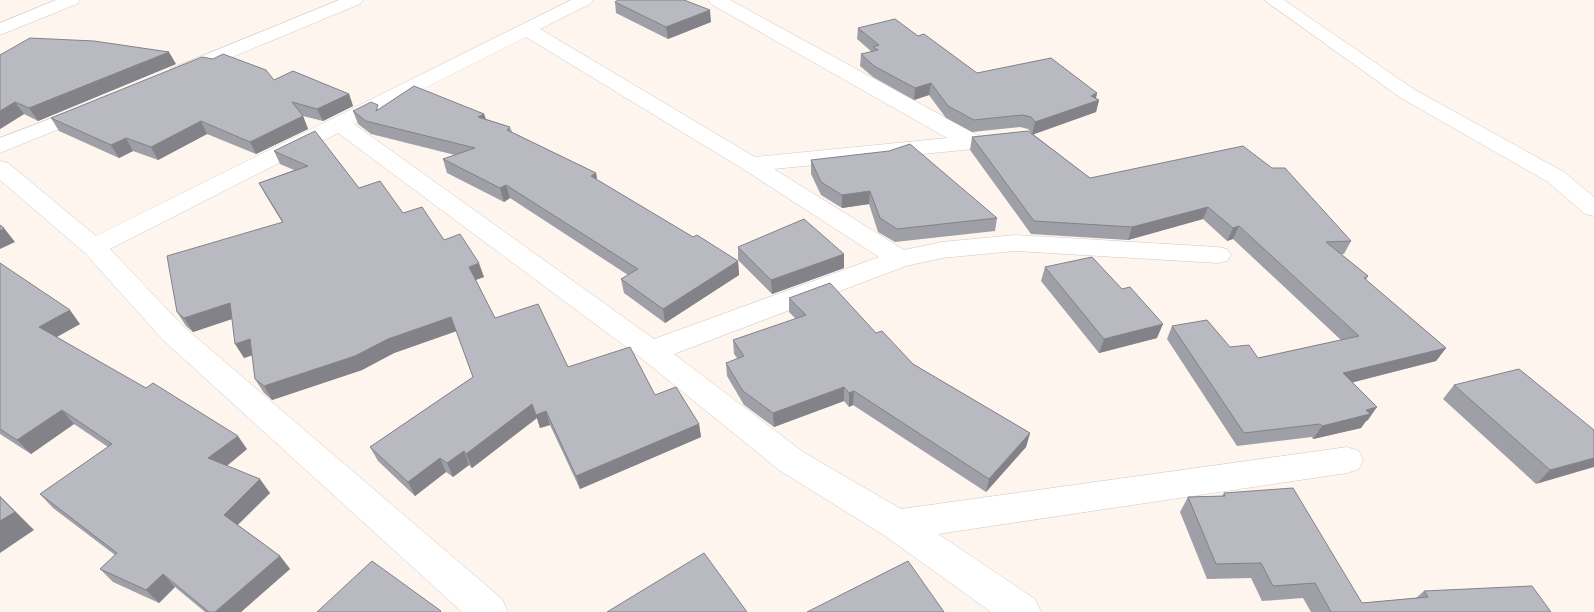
<svg xmlns="http://www.w3.org/2000/svg" width="1594" height="612" font-family="'Roboto Condensed',sans-serif">
	<style>
		.lines { fill: none; stroke-linecap: round; stroke-linejoin: round }
		.street-casing { stroke: #d1c7c1; stroke-width: 1 }
		.street { fill: #fff; fill-rule: evenodd }
		.wall { fill: #9f9fa7 }
		.shaded-wall { fill: #828288 }
		.building { fill: #b9b9c2; stroke: #828288 }
	</style>
	<rect width="100%" height="100%" fill="#fff5ef"/>
	<g class="lines">
		<defs>
			<g id="street">
				<path d="M56 0H80L77 4 0 35V23Z"/>
				<path d="M339 0H363L360 4 184 77 177 79 170 77 167 73 170 69Z"/>
				<path d="M571 0H593L590 4 540 29 755 157 947 138 711 4 708 0H730L981 137 984 142 981 147 973 149 774 169 904 250 942 242 1015 235 1218 247 1227 249 1231 255 1227 261 1218 263 1015 251 942 258 906 266 674 354 803 452 901 509 1347 447 1359 451 1363 460 1359 469 1347 473 938 534 1035 599 1041 612H991L885 536 779 470 641 358 338 133 110 249 183 326 502 599 508 612H462L163 340 85 253 0 180V161L8 163 96 236ZM526 37 743 169 879 257 654 339 354 124Z"/>
				<path d="M1264 0H1284L1415 90 1564 172 1594 197V216L1585 214 1548 182 1401 98Z"/>
				<path d="M89 104 96 106 99 110 96 114 0 153V138Z"/>
			</g>
		</defs>
		<use href="#street" class="street-casing"/>
		<use href="#street" class="street"/>
	</g>
	<g class="wall">
		<path d="M615 2 711 22 668 39 616 13Z"/>
		<path d="M858 28 918 36 977 73 1097 93 1096 98 1099 100 1096 112 1033 134 1090 178 1351 241 1344 254H1341L1368 276 1366 280 1446 348 1436 361 1352 382 1368 420 1366 421 1361 428 1313 439 1312 437 1237 446 1167 339 1172 326 1258 358 1341 340 1233 239 1227 241 1203 219 1128 240 1031 234 970 150 972 137 1031 133 1028 129 1020 127 972 132 946 118 929 95 914 100 873 77 860 66 861 54 872 52 857 39Z"/>
		<path d="M0 55 176 64 38 121 24 114 0 129Z"/>
		<path d="M274 80 349 94 353 106 323 121 303 116 308 129 256 154 207 134 158 160 133 151 119 158 59 131 51 118Z"/>
		<path d="M379 109 484 114 486 119 510 127 512 132 596 173 597 180 693 237 738 261 739 275 665 323 624 293 621 279 628 275 510 198 504 202 447 173 443 159 455 155 371 134 358 124 353 111Z"/>
		<path d="M274 151 359 188 403 213 444 240 484 277 475 280 495 318 568 367 655 395 699 424 701 437 580 489 550 425 540 428 537 418 472 468 469 465 453 477 446 472 415 496 378 461 370 447 473 377 456 331 394 353 362 370 272 400 264 393 255 379 252 355 244 358 232 319 193 332 186 326 177 312 282 222 266 196 259 183 294 170 280 164Z"/>
		<path d="M811 160 997 218 995 231 895 242 878 232 869 204 842 208 821 195 811 174Z"/>
		<path d="M738 247 844 268 772 294 738 260Z"/>
		<path d="M0 263 80 324 57 337 247 449 227 466 270 493 238 525 280 556 290 569 241 612H205L175 587 159 603 113 582 100 569 115 555 53 508 40 494 108 447 74 424 31 454 0 434Z"/>
		<path d="M1045 267 1157 338 1099 353 1041 281Z"/>
		<path d="M789 298 876 333 913 364 1030 433 1026 447 986 492 853 405 849 407 844 401 774 427 744 405 727 376 726 363 738 359 734 354 733 340 796 319 789 312Z"/>
		<path d="M1454 385 1594 430 1536 484 1443 399Z"/>
		<path d="M1224 493 1362 603 1416 598 1424 591 1551 612H1311L1303 598 1262 601 1251 578 1207 579 1180 512 1188 497 1222 496Z"/>
	</g>
	<g class="shaded-wall">
		<path d="M710 10 711 22 668 39 666 27Z"/>
		<path d="M169 52 176 64 38 121 29 108Z"/>
		<path d="M931 83 929 95 914 100 915 88Z"/>
		<path d="M1097 93 1095 102 1099 100 1096 112 1032 135 1035 122Z"/>
		<path d="M349 94 353 106 323 121 317 109Z"/>
		<path d="M15 102 24 114 0 129V111Z"/>
		<path d="M484 114 488 127 478 117Z"/>
		<path d="M303 116 308 129 256 154 250 142Z"/>
		<path d="M201 121 207 134 158 160 151 147Z"/>
		<path d="M126 138 133 151 119 158 111 145Z"/>
		<path d="M596 173 598 186 591 176Z"/>
		<path d="M506 185 510 198 504 202 500 188Z"/>
		<path d="M870 191 869 204 842 208V195Z"/>
		<path d="M1208 207 1203 219 1128 240 1132 227Z"/>
		<path d="M1239 226 1233 239 1227 241 1233 228Z"/>
		<path d="M4 228 15 242 0 249V231Z"/>
		<path d="M844 254V268L772 294 771 280Z"/>
		<path d="M738 261 739 275 665 323 663 309Z"/>
		<path d="M479 263 484 277 473 281 469 267Z"/>
		<path d="M230 303 238 317 193 332 184 318Z"/>
		<path d="M70 310 80 324 51 340 39 327Z"/>
		<path d="M451 317 457 331 394 353 362 370 272 400 264 386 388 339Z"/>
		<path d="M1163 324 1157 338 1099 353 1104 339Z"/>
		<path d="M250 339 259 353 244 358 235 344Z"/>
		<path d="M1446 348 1436 361 1335 387 1343 373Z"/>
		<path d="M844 387V401L774 427 773 413Z"/>
		<path d="M854 391 853 405 849 407V393Z"/>
		<path d="M532 404 537 418 472 468 466 454Z"/>
		<path d="M1377 407 1368 420 1366 421 1361 428 1313 439 1322 426 1366 410Z"/>
		<path d="M62 410 74 424 31 454 17 440Z"/>
		<path d="M546 411 550 425 540 428 536 415Z"/>
		<path d="M699 424 701 437 580 489 576 476Z"/>
		<path d="M1030 433 1026 447 986 492 989 479Z"/>
		<path d="M238 436 247 449 219 472 208 458Z"/>
		<path d="M464 451 469 465 453 477 447 463Z"/>
		<path d="M440 458 446 472 415 496 408 482Z"/>
		<path d="M1594 458V467L1536 484 1550 470Z"/>
		<path d="M260 479 270 493 234 528 224 515Z"/>
		<path d="M0 496 34 530 0 553Z"/>
		<path d="M280 556 290 569 241 612H215Z"/>
		<path d="M163 574 175 587 159 603 146 590Z"/>
	</g>
	<g class="building">
		<path d="M618 0H684L710 10 666 27 615 2Z"/>
		<path d="M895 19 918 36 924 34 977 73 1051 58 1097 93 1091 96 1099 100 1035 122 1031 117 1022 115 974 120 948 106 931 83 915 88 874 66 861 54 878 50 873 47 879 45 858 28Z"/>
		<path d="M30 38 94 41 169 52 29 108 15 102 0 111V55Z"/>
		<path d="M223 54 266 70 274 80 293 71 349 94 317 109 292 102 303 116 250 142 201 121 151 147 126 138 111 145 51 118 202 57 213 59Z"/>
		<path d="M414 86 484 114 478 117 510 127 507 130 596 173 591 176 693 237 697 235 738 261 663 309 621 279 638 269 506 185 500 188 443 159 475 148 366 121 353 111 371 102 378 105 376 111Z"/>
		<path d="M315 131 359 188 380 181 403 213 422 207 444 240 460 234 479 263 469 267 495 318 538 304 568 367 630 347 655 395 676 387 699 424 576 476 546 411 536 415 532 404 466 454 464 451 447 463 440 458 408 482 370 447 473 377 451 317 388 339 355 356 264 386 255 379 250 339 235 344 230 303 184 318 177 312 167 256 283 222 259 183 308 166 274 151Z"/>
		<path d="M1028 131 1090 178 1243 146 1272 168H1285L1351 241 1326 242 1368 276 1364 278 1446 348 1343 373 1377 407 1366 410 1370 414 1322 426 1320 424 1244 433 1172 326 1207 320 1230 347 1249 345 1258 358 1359 336 1239 226 1233 228 1208 207 1132 227 1034 221 972 137Z"/>
		<path d="M910 144 997 218 897 229 880 218 870 191 842 195 821 182 811 160 889 151Z"/>
		<path d="M804 219 844 254 771 280 738 247Z"/>
		<path d="M0 225 4 228 0 231Z"/>
		<path d="M1092 257 1122 289 1130 287 1163 324 1104 339 1045 267Z"/>
		<path d="M0 263 70 310 39 327 146 388 153 383 238 436 208 458 260 479 224 515 280 556 215 612H209L163 574 146 590 100 569 117 553 40 494 112 444 62 410 17 440 0 429Z"/>
		<path d="M830 283 876 333 882 331 913 364 1030 433 989 479 854 391 849 393 844 387 773 413 743 391 726 363 744 356 733 340 806 315 789 298Z"/>
		<path d="M1519 369 1594 430V458L1550 470 1454 385Z"/>
		<path d="M1293 488 1362 603 1428 597 1424 591 1532 586 1551 612H1331L1315 583 1273 586 1261 563 1216 564 1188 497 1225 496 1224 493Z"/>
		<path d="M0 497 15 512 0 521Z"/>
		<path d="M704 553 747 612H607Z"/>
		<path d="M372 561 441 611 440 612H317Z"/>
		<path d="M908 561 944 612H807Z"/>
	</g>
</svg>
